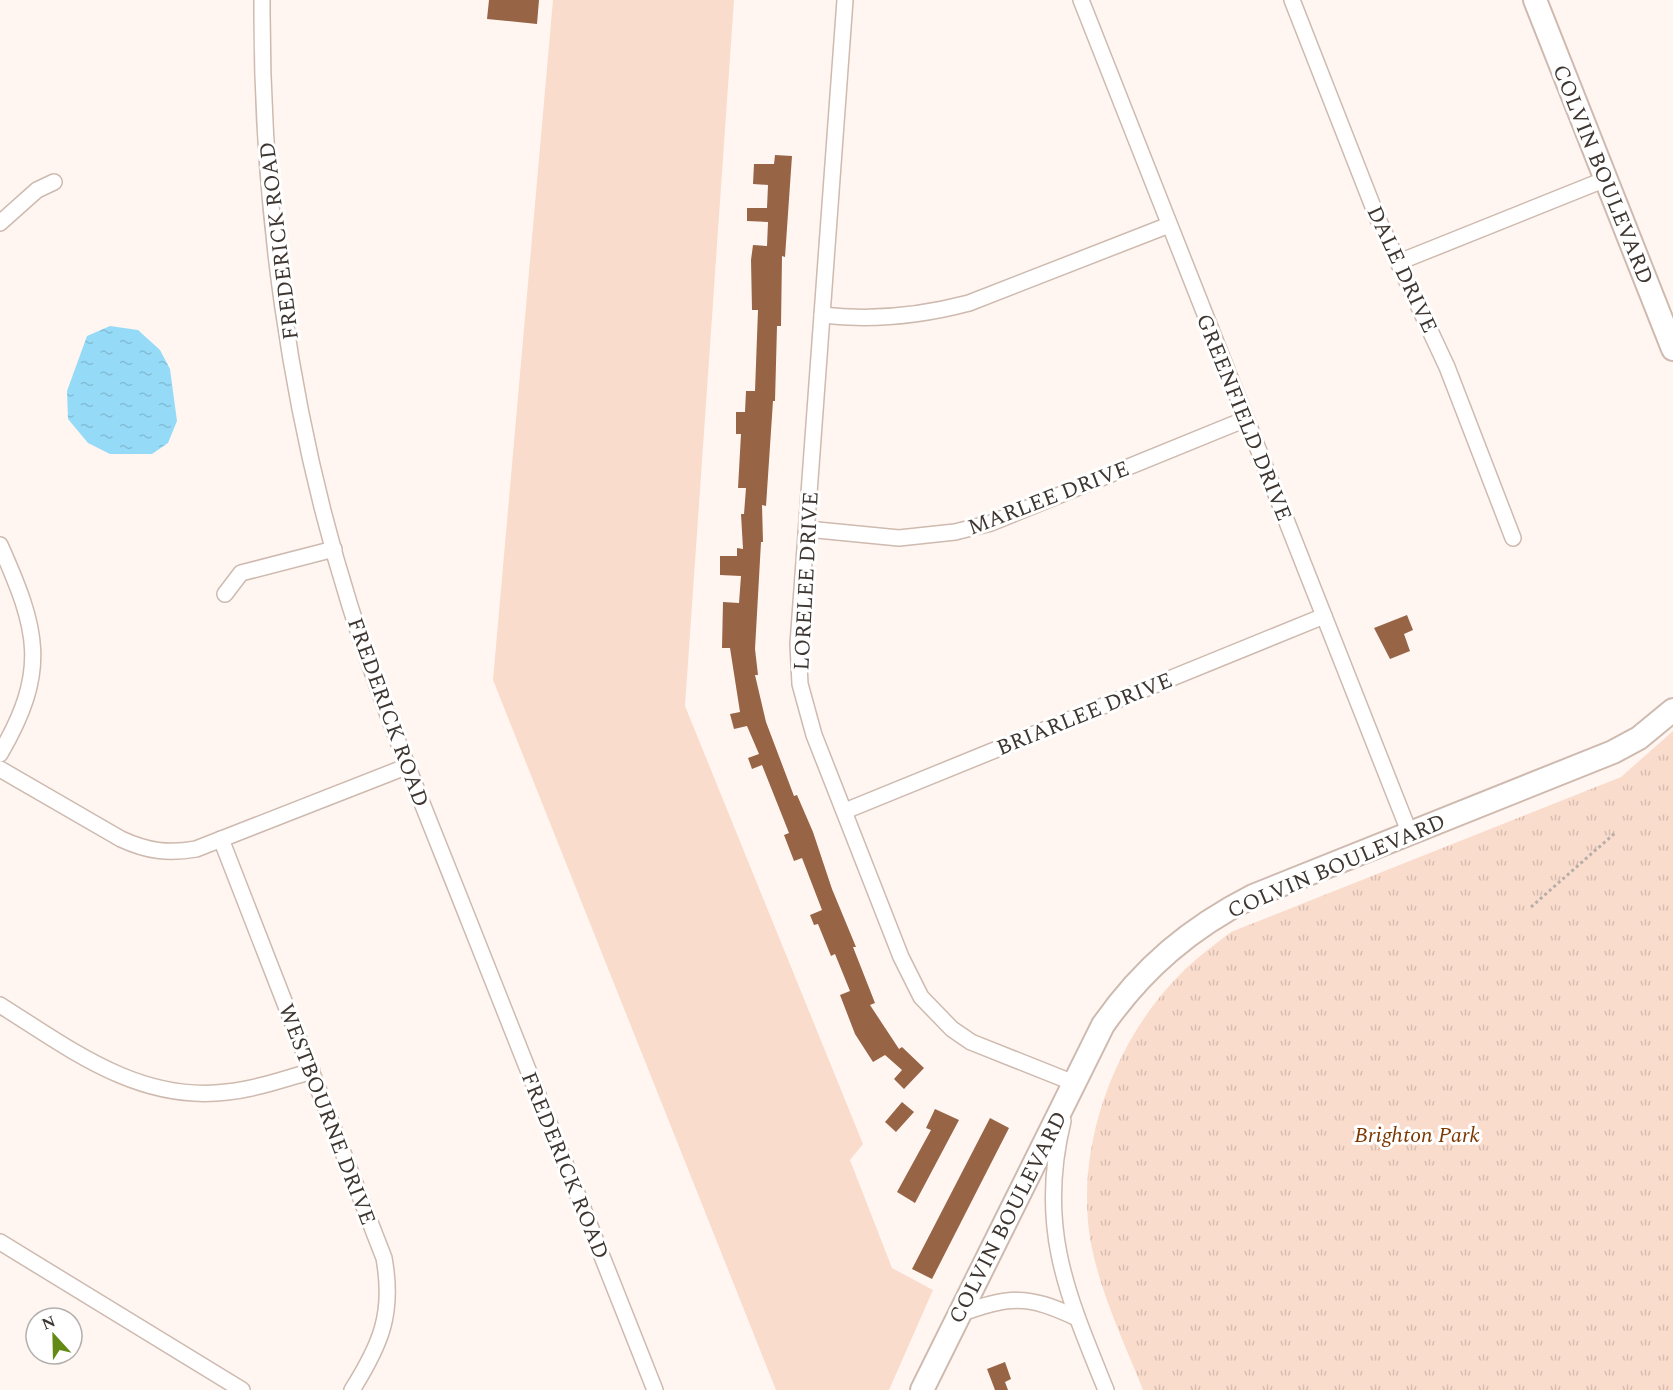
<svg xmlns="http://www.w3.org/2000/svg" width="1673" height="1390" font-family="Spectral,serif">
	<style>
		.grass { fill: #fadccc }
		.park { fill: url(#park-tufts) }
		.water { fill: url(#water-ripples) }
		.building { fill: #986446 }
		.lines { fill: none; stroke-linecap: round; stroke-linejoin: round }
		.street-casing { stroke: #cebaaf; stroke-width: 18 }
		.secondary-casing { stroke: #cebaaf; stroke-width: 26 }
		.path { stroke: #b7aeaa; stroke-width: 3; stroke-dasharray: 3 3; stroke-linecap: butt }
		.street { stroke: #fff; stroke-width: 15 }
		.secondary { stroke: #fff; stroke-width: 22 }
		.labels { text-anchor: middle; stroke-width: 6; stroke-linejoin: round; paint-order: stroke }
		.street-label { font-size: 22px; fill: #3e3631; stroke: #fff }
		.park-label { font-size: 22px; font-style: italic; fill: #7c3800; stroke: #fff }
	</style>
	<defs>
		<pattern id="park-tufts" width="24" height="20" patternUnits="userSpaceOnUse" patternTransform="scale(1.5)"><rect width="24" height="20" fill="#fadccc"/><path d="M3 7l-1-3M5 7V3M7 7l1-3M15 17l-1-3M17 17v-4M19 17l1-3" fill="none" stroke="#d7bdb0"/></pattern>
		<pattern id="water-ripples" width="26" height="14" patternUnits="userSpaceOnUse" patternTransform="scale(1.5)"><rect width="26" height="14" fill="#95dbf8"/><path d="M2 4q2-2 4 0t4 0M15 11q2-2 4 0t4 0" fill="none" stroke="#82bdd5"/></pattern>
	</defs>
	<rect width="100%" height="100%" fill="#fff6f2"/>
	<path class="grass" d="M553 0H734L685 706 863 1144 850 1160 892 1268 933 1290 889 1390H776L493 680Z"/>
	<path class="park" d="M1673 731V1390H1143C1124 1342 1101 1295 1091 1244 1073 1145 1117 1030 1192 963 1204 952 1218 942 1231 932L1621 777Z"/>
	<path class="water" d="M110 326 138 330 160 350 170 369 177 421 168 443 152 454H110L88 443 68 419 67 391 87 336Z"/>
	<g class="building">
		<path d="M489 0H539L537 24 487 19Z"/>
		<path d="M775 155 792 156 785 257 782 256 781 326H777L775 401H773L766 506 762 505 763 542H761L755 649 758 675H755L766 722 794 796 797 795 813 832 832 889 856 947H853L875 1003 870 1005 899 1049 902 1047 924 1068 904 1089 894 1079 902 1070 885 1055 873 1062 855 1034 840 995 850 991 835 954 831 956 818 924 814 925 810 915 822 910 802 858 794 861 784 835 789 833 762 765 752 769 748 758 759 754 747 726 734 729 730 714 740 712 730 648H722L723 602 739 603 741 576 720 575V556H737V548L743 549 741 514H744L746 488H738L741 434H736V412H745L746 391H755L758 310H752L751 260 753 245 767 246 768 222 747 221V208H767L768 185 753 184 754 164H774Z"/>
		<path d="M1407 615 1413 630 1404 634 1410 651 1390 659 1374 628Z"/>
		<path d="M902 1102 914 1112 896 1132 885 1122Z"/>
		<path d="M935 1109 959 1120 915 1203 897 1192 931 1130 926 1128Z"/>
		<path d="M990 1118 1009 1128 932 1279 912 1269Z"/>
		<path d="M1005 1362 1011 1379 1005 1382 1008 1390H995L987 1369Z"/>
	</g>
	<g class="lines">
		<defs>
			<g id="street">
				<path d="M262 0C261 203 289 412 350 606 384 713 428 817 469 921 531 1077 593 1234 655 1390"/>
				<path d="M845 0 798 644 800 684 814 735 901 957 921 997 952 1029 971 1042 1074 1083 1071 1092"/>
				<path d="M1081 0 1410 834"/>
				<path d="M1292 0 1377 217 1447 367 1513 538"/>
				<path d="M0 223 37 190 54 182"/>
				<path d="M1399 262 1606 179"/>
				<path d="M822 315C873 321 920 316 969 303L1169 225"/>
				<path d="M807 529 899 538 955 532 991 523 1246 419"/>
				<path d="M0 545C38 630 49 670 0 754"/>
				<path d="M225 594 241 573 334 549"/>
				<path d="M0 769 121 839C147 851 168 854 196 849L408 766"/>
				<path d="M845 811 1324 616"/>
				<path d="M221 839 384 1258C394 1313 381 1344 352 1390"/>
				<path d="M0 1005C70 1049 139 1103 227 1092 256 1089 284 1079 312 1071"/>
				<path d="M1063 1121C1037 1227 1067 1294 1106 1390"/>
				<path d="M0 1242 242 1390"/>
				<path d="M957 1315C1010 1296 1026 1294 1077 1318"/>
			</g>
			<g id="secondary">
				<path d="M1535 0 1673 349"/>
				<path d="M922 1390 1103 1025C1143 968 1190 928 1253 896L1613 752 1639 738 1673 710"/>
			</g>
		</defs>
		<use href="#street" class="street-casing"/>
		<use href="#secondary" class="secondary-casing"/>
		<path class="path" d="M1531 907 1615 833"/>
		<use href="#street" class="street"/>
		<use href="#secondary" class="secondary"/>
	</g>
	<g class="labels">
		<g class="street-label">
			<text transform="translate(1604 174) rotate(68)" y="8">COLVIN BOULEVARD</text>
			<text transform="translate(278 241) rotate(-97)" y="8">FREDERICK ROAD</text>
			<text transform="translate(1403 269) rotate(65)" y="8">DALE DRIVE</text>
			<text transform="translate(1245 417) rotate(68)" y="8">GREENFIELD DRIVE</text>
			<text transform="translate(1048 497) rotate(-21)" y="8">MARLEE DRIVE</text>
			<text transform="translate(805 581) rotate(-87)" y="8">LORELEE DRIVE</text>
			<text transform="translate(389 712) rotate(70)" y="8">FREDERICK ROAD</text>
			<text transform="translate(1084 713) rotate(-22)" y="8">BRIARLEE DRIVE</text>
			<text transform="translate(1336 865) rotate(-23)" y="8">COLVIN BOULEVARD</text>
			<text transform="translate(328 1114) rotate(69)" y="8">WESTBOURNE DRIVE</text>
			<text transform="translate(566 1165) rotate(68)" y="8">FREDERICK ROAD</text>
			<text transform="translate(1007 1217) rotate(-63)" y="8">COLVIN BOULEVARD</text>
		</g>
		<g class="park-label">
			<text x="1417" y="1142">Brighton Park</text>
		</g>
	</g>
	<g transform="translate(54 1336) rotate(338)"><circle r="28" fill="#ffffff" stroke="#b2afad" stroke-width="1.5"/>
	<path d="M0-4.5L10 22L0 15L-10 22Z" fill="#628a15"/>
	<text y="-9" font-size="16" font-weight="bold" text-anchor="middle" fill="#3e3631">N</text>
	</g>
</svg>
